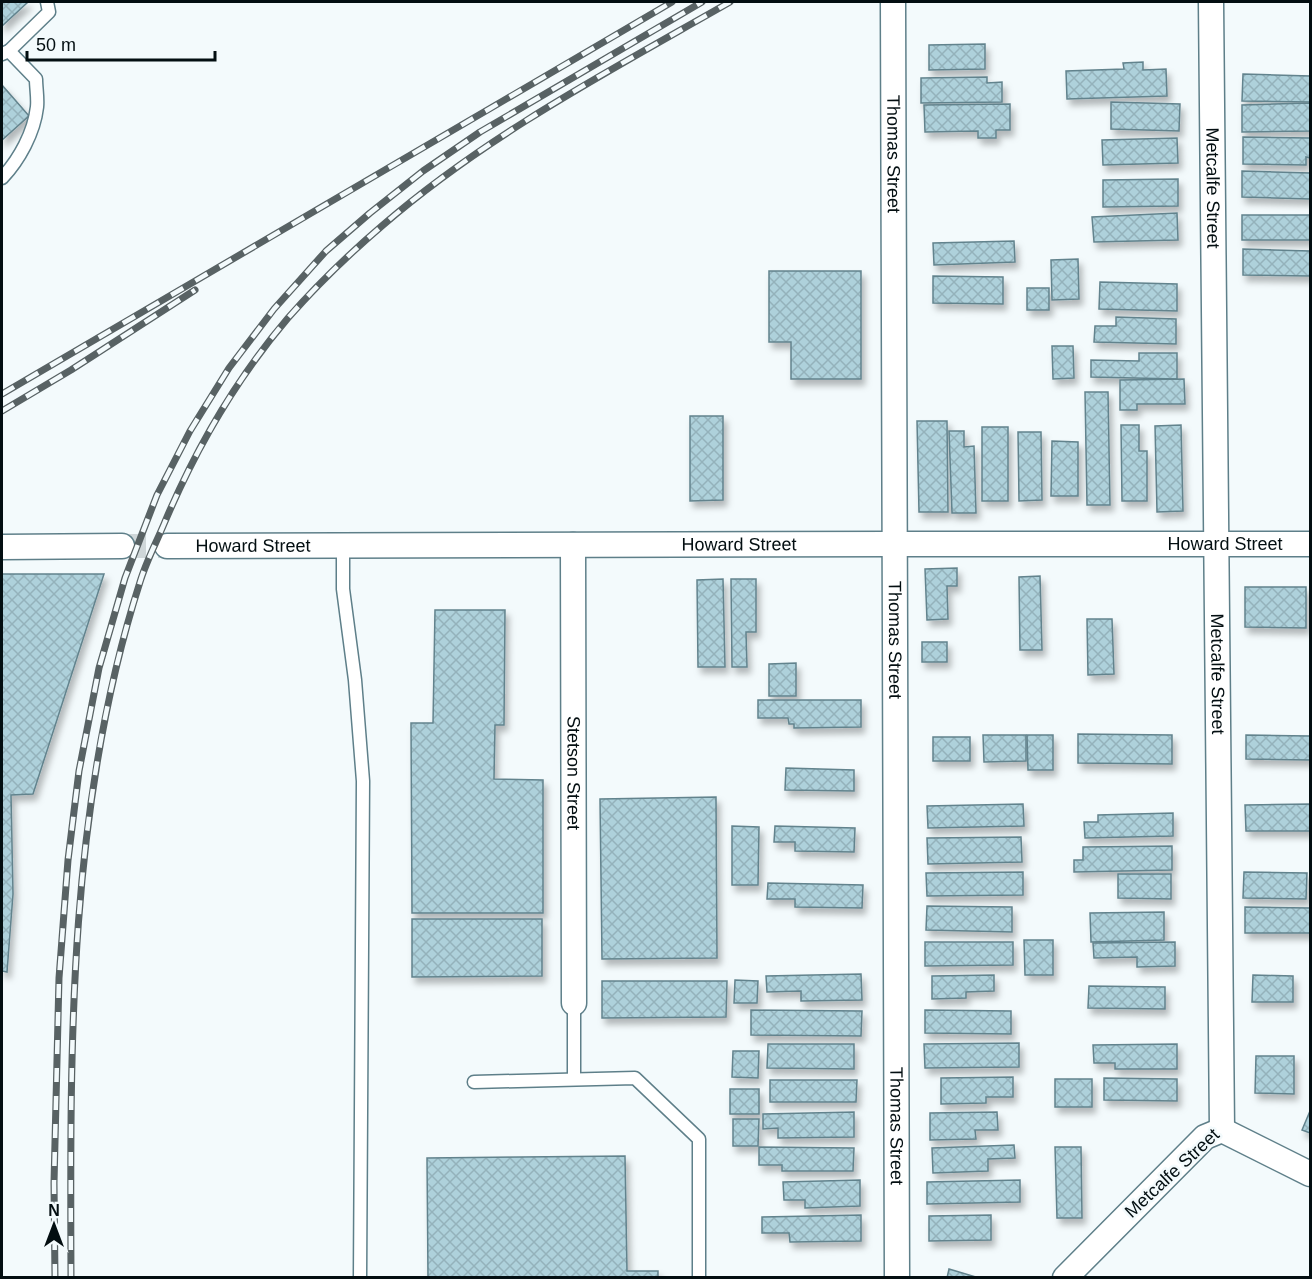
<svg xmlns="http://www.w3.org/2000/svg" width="1312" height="1279" font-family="Arial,sans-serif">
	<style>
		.building { fill: url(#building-cross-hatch); stroke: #62838d; stroke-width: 1.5; filter: url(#shadow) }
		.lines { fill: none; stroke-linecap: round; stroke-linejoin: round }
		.minor-tunnel { stroke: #cfd7d9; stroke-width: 24; stroke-dasharray: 24 12; stroke-linecap: butt }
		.service-casing { stroke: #5e7f89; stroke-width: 15 }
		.minor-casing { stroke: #5e7f89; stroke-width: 27 }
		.service { stroke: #fff; stroke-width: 12 }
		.minor { stroke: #fff; stroke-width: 24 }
		.rail-casing { stroke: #586264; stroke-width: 7 }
		.rail { stroke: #f3fafc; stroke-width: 4.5; stroke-dasharray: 14; stroke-linecap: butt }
		.labels { text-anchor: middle; stroke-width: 5; stroke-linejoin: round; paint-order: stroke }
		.street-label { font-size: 18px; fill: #030e11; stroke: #f3fafc }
	</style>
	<defs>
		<pattern id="building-cross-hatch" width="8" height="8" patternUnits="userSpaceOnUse" patternTransform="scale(1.5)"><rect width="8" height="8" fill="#aed1db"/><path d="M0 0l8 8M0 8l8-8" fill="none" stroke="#94b2bb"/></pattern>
		<filter id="shadow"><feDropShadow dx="3.5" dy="6" stdDeviation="3" flood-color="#0004"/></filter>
	</defs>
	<rect width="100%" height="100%" fill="#f3fafc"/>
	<g class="building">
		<path d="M2 2H28L2 26Z"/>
		<path d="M985 44V69L929 70V45Z"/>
		<path d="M1143 62V70L1166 69 1167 96 1067 99 1066 71 1124 69 1123 63Z"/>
		<path d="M1243 74 1310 76V102L1242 101Z"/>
		<path d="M987 77V83L1002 82V102L921 103V78Z"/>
		<path d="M2 85 29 116 2 140Z"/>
		<path d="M1111 102 1180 104 1179 131 1111 129Z"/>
		<path d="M1310 103V131L1242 132V105Z"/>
		<path d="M1010 104V130H996V138H978V131L925 132 924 105Z"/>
		<path d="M1243 137 1310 138V158L1306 157V165L1243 164Z"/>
		<path d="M1177 138 1178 163 1103 165 1102 140Z"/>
		<path d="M1242 171 1310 173V199L1242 197Z"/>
		<path d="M1178 179V206L1103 207V180Z"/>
		<path d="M1177 213 1178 240 1094 242 1092 217Z"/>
		<rect x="1242" y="215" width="68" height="25"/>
		<path d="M1014 241 1015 262 934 265 933 243Z"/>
		<path d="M1243 249 1310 251V276L1243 275Z"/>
		<path d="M1078 259 1079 299 1052 300 1051 260Z"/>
		<path d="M769 271H861V379H791V342H769Z"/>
		<path d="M933 276 1003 277V304L933 303Z"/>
		<path d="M1100 282 1177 284V311L1099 309Z"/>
		<rect x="1027" y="288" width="22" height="22"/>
		<path d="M1116 317 1176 319V344L1094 342 1095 326H1116Z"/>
		<path d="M1052 346H1073L1074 378 1053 379Z"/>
		<path d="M1139 353H1177V379L1091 377V360L1139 361Z"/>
		<path d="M1184 379 1185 404H1137V410H1120V380Z"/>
		<path d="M1085 392H1108L1110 505H1087Z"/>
		<path d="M690 416H723V500L690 501Z"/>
		<path d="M917 421H947L948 512H919Z"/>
		<path d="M1121 425H1139V451H1147V501H1122Z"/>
		<path d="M1181 425 1183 511 1157 512 1155 426Z"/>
		<rect x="982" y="427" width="26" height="74"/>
		<path d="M949 431H964V447L974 446 976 513H952Z"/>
		<path d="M1018 432H1041L1042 500 1019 501Z"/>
		<path d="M1052 441 1078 442V496H1051Z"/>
		<path d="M957 568V586H947L948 619 927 620 925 569Z"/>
		<path d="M2 574H104L33 794 11 795 13 894 7 972 2 971Z"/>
		<path d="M1040 576 1042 650H1020L1019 577Z"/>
		<path d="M723 579 725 667H698L697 580Z"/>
		<path d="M731 579H756V632H746L747 667H732Z"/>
		<path d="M1245 587H1306V628L1245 627Z"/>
		<path d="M435 610H505L504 725H495L494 779 543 780V913H412L411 723H433Z"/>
		<path d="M1087 619H1112L1114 674 1088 675Z"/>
		<rect x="922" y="642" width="25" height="20"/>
		<path d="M796 663V696H769V664Z"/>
		<path d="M758 700H861V727L794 728V724H789L788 718H758Z"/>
		<path d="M1078 734 1172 735V764L1078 763Z"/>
		<path d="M983 735H1026V761L984 762Z"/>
		<path d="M1027 735H1053V770H1028Z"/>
		<path d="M1246 735 1310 736V760L1246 759Z"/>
		<rect x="933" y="737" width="37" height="24"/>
		<path d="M786 768 854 770V791L785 790Z"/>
		<path d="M716 797 717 958 602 959 600 799Z"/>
		<path d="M1023 804 1024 826 928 828 927 806Z"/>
		<path d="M1310 804V831H1246L1245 805Z"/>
		<path d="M1173 813V836L1085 838 1084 822H1098V815Z"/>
		<path d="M732 826 759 827 758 885H732Z"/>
		<path d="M775 826 855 828 854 852 795 851V842H774Z"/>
		<path d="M1021 837 1022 862 928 864 927 838Z"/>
		<path d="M1172 846V870L1074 872V860H1083V847Z"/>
		<path d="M1023 872V895L927 896 926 873Z"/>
		<path d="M1244 872 1307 873 1306 899 1243 898Z"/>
		<path d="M1118 874H1171V899L1118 898Z"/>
		<path d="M768 883 863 885 862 908 795 907V899H767Z"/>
		<path d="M927 906 1012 907V932L926 930Z"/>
		<path d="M1245 907 1310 908V933H1245Z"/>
		<path d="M1164 912V940L1091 942 1090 913Z"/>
		<path d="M412 919H542V976L412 977Z"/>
		<path d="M1024 940H1053V975H1025Z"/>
		<path d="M925 942H1013V965L925 966Z"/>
		<path d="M1175 942V966L1137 967V957L1094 958 1093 943Z"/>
		<path d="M861 974 862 1000 801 1001V991L767 992 766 976Z"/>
		<path d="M994 975V991L966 992V998L932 999V976Z"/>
		<path d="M1253 975 1293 976V1002H1252Z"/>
		<path d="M735 980 758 981 757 1003H734Z"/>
		<path d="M602 981H727L726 1017 602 1018Z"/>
		<path d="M1089 986 1165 987V1009L1088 1008Z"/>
		<path d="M751 1010 862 1011 861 1036 751 1035Z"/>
		<path d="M925 1010 1011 1011V1034L925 1033Z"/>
		<path d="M1019 1043V1067L925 1068 924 1044Z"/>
		<path d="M768 1044H854V1069L767 1068Z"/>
		<path d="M1177 1044V1069H1115V1063H1094L1093 1045Z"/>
		<path d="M733 1051H759L758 1078 732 1077Z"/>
		<path d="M1256 1056H1294V1094L1255 1093Z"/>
		<path d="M1013 1077V1097H986V1103L941 1104V1078Z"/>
		<path d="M1104 1078 1177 1079V1101L1104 1100Z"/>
		<rect x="1055" y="1079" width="37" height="28"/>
		<path d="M770 1080H857L856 1102H770Z"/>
		<rect x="730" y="1089" width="29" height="25"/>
		<path d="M1310 1111V1133L1302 1130Z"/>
		<path d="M854 1112V1137L778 1138V1128L763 1129V1114Z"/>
		<path d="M997 1112 998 1130H975L976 1139 930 1140V1113Z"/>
		<path d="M733 1119H759L758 1146H733Z"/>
		<path d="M1014 1145 1015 1158 988 1159V1171L933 1173 932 1148Z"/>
		<path d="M759 1147 854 1148 853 1171H782V1165H759Z"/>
		<path d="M1055 1147H1081L1082 1218H1057Z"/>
		<path d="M625 1156 627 1271H658V1278H428L427 1158Z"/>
		<path d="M860 1180V1206L805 1208V1200H784L783 1182Z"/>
		<path d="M1020 1180V1202L927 1204V1182Z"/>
		<path d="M861 1215V1241L790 1242 789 1233H762V1217Z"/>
		<path d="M991 1215V1240L929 1241V1216Z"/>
		<path d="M949 1269 976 1277V1278H947Z"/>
	</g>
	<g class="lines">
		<path class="minor-tunnel" d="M122 546H167"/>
		<defs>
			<g id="service">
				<path d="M9 51 49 12 47 2"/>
				<path d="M2 54 9 51 36 79C36 88 38 98 37 107 34 133 19 160 2 178"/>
				<path d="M343 546V589L355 680 363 781 360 1278"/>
				<path d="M574 1003V1079"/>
				<path d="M474 1082 635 1078 699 1139V1278"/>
			</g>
			<g id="minor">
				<path id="s1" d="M893 2 897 1278"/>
				<path id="s2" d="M1211 2 1222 1130"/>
				<path id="s3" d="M573 545 574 1003"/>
				<path id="s4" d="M167 546 894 544H1310"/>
				<path d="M2 547 122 546"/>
				<path d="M1222 1130 1310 1174"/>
				<path d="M1065 1278 1205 1137 1222 1130"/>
			</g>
		</defs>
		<use href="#service" class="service-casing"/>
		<use href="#minor" class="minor-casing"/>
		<use href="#service" class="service"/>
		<use href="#minor" class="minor"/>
		<defs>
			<g id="rail">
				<path d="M2 394 672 2"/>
				<path d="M2 411 71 370 195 290"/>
				<path d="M55 1278 54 1183 59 978 68 860 79 771 99 668 125 578 157 495 190 431 229 368 274 309 326 251 370 213 423 171 480 132 702 2"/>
				<path d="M71 1278C70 1045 68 806 140 582 146 562 156 543 164 524 195 450 236 379 288 318 317 285 349 254 383 225 487 135 611 70 730 2"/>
			</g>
		</defs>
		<use href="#rail" class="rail-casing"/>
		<use href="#rail" class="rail"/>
	</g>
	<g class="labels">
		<g class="street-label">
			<text dy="6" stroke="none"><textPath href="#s1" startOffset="152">Thomas Street</textPath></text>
			<text dy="6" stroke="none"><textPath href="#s2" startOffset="186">Metcalfe Street</textPath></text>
			<text dy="6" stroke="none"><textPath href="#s4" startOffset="572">Howard Street</textPath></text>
			<text dy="6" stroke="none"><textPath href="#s4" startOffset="1058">Howard Street</textPath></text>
			<text dy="6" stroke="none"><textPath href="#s4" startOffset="86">Howard Street</textPath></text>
			<text dy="6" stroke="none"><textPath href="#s1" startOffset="638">Thomas Street</textPath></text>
			<text dy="6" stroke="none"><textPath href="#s2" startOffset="672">Metcalfe Street</textPath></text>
			<text dy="6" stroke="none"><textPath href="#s3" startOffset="228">Stetson Street</textPath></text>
			<text dy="6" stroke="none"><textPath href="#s1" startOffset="1124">Thomas Street</textPath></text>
			<text transform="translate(1172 1173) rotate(-43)" y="6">Metcalfe Street</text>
		</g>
	</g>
	<rect width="1312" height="1279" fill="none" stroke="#030e11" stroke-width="6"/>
	<g transform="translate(54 1225)" stroke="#f3fafc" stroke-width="4.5" paint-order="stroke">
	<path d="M0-4.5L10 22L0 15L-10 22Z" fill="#030e11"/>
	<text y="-9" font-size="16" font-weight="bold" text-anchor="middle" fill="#030e11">N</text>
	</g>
	<path d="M27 51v9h188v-9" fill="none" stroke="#030e11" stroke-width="3"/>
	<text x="36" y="51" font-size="18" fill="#030e11" stroke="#f3fafc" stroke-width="4.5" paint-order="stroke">50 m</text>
</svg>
